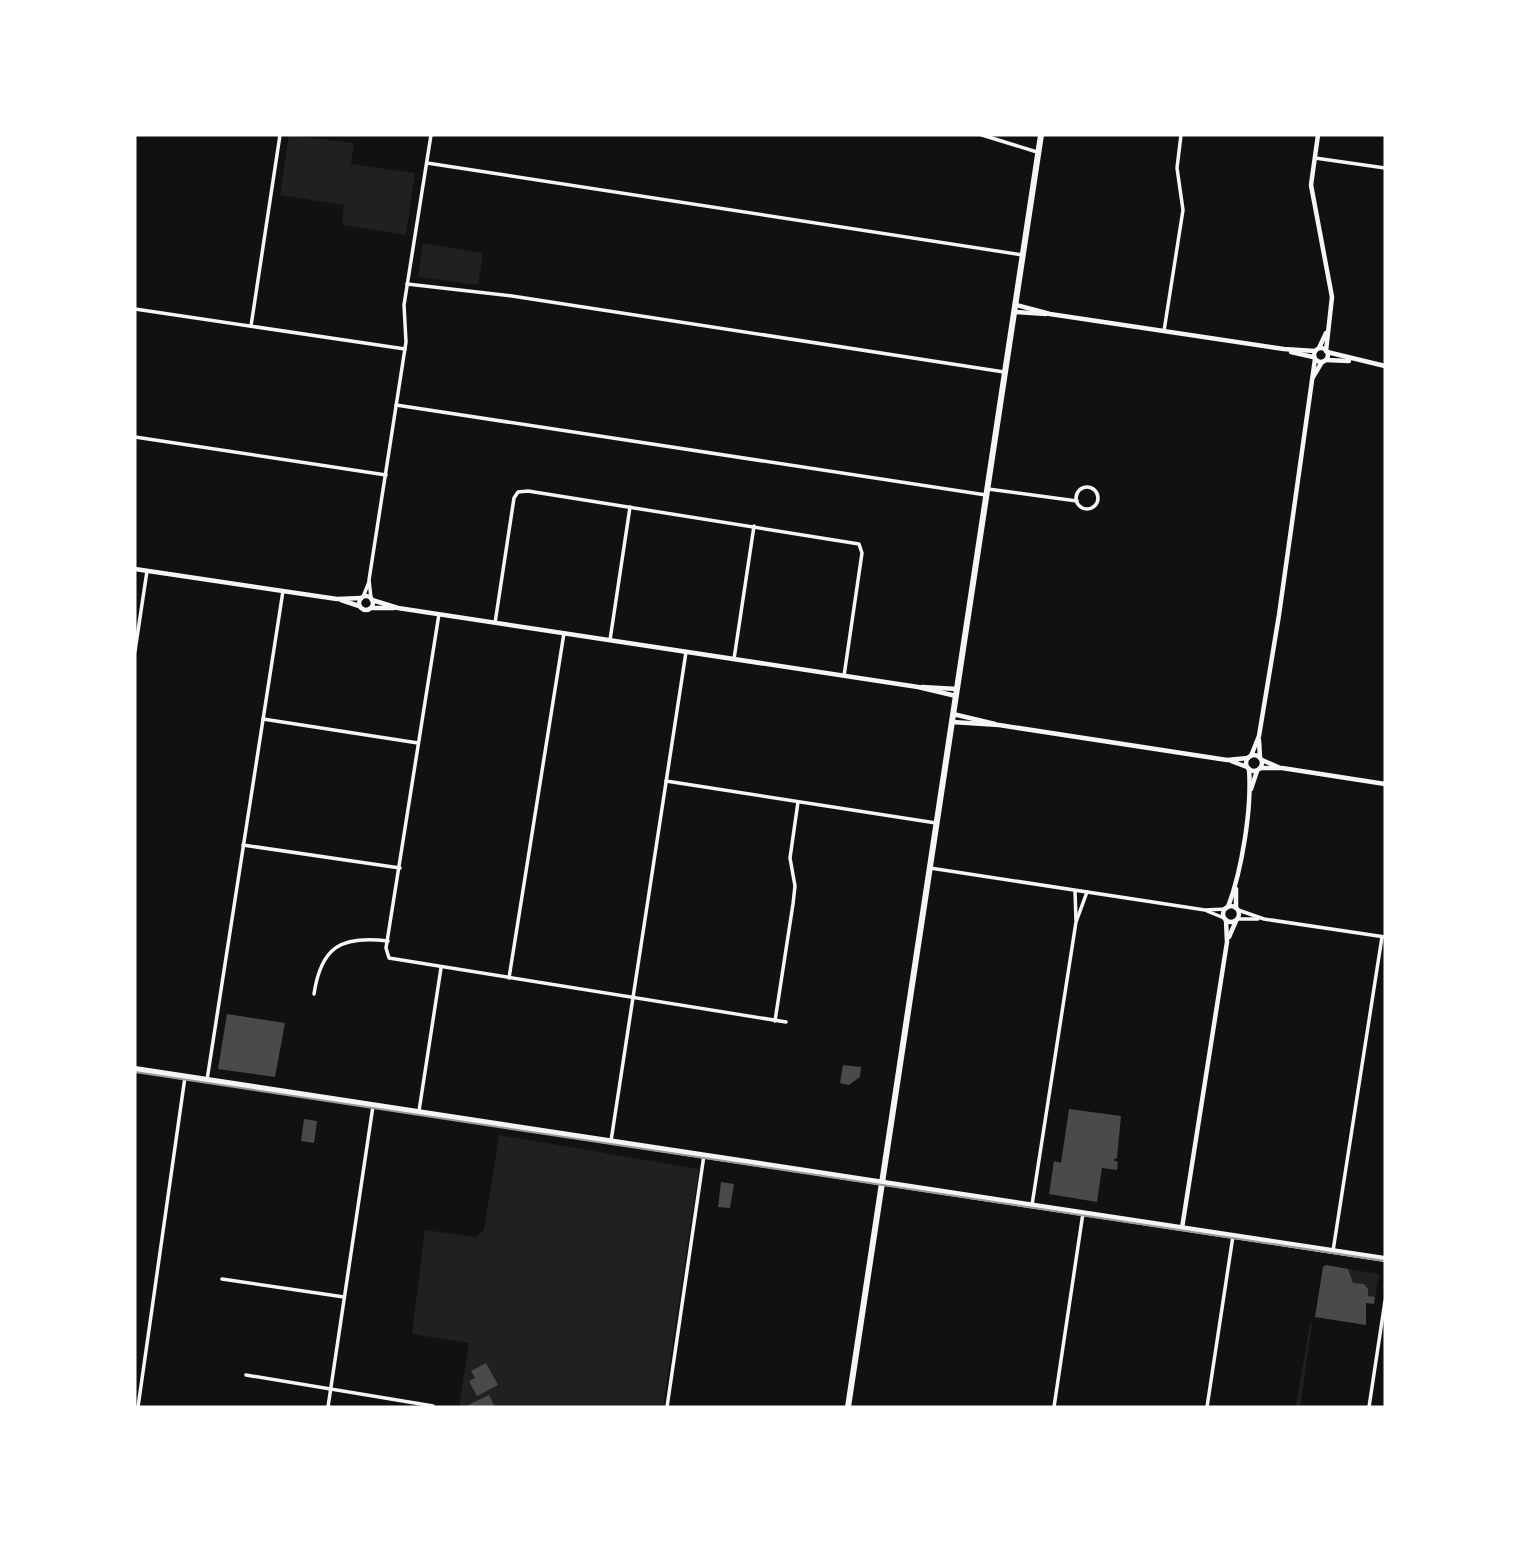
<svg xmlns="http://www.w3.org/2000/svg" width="1520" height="1542" font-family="Arial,sans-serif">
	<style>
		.green { fill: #202020 }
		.building { fill: #4a4a4a }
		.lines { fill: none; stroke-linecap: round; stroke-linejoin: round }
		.minor { stroke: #f5f5f5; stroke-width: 3.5 }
		.tertiary { stroke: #f5f5f5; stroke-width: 4.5 }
		.primary { stroke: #f5f5f5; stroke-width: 6 }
		.tram { stroke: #9a9a9a; stroke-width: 2 }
	</style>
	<rect width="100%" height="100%" fill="#111"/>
	<g class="green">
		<path d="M289 135 354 143 351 164 415 173 406 235 342 225 344 205 280 195Z"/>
		<path d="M423 243 483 253 478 285 418 277Z"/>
		<path d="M499 1135 699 1169 663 1407H459L469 1343 412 1334 425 1230 476 1237 484 1230Z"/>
		<path d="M1348 1269 1379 1274 1375 1297 1368 1296V1289L1364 1285 1353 1283Z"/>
		<path d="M1310 1323H1312L1300 1407H1296Z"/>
	</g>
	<g class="building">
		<path d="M227 1014 285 1023 275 1077 218 1069Z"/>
		<path d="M843 1065 861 1067 860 1077 849 1085 840 1083Z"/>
		<path d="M1069 1109 1121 1116 1117 1158 1113 1160 1118 1162 1117 1170 1102 1168 1097 1202 1049 1194 1054 1161 1061 1163Z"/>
		<path d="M304 1119 317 1121 314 1143 301 1141Z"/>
		<path d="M721 1182 734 1184 730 1208 718 1207Z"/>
		<path d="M1326 1265 1348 1269 1353 1283 1364 1284 1368 1289V1296L1375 1297 1374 1304 1366 1303V1325L1315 1317 1323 1267Z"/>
		<path d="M486 1363 498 1385 477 1396 469 1381 475 1378 471 1371Z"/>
		<path d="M489 1395 495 1407H469L468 1405Z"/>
	</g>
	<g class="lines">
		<g class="minor">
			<path d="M982 135 1037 152"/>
			<path d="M1315 158 1385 168"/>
			<path d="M427 163 1023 255"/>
			<path d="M407 284 512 296 1004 372"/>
			<path d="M135 309 405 349"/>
			<path d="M251 326 280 135"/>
			<path d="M1164 331 1183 210 1177 168 1181 135"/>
			<path d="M396 405 986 495"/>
			<path d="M135 437 386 475"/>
			<circle cx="1087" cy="498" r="11"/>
			<path d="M988 489 1077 501"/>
			<path d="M363 597 369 582"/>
			<path d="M371 598 369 580 406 342 404 305 431 135"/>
			<path d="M439 614 386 948 389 958 786 1022"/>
			<path d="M495 623 514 498 518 492 528 491 859 544 862 553 844 676"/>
			<path d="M610 640 630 507"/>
			<path d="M135 651 147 571"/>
			<path d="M734 659 754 526"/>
			<path d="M263 719 418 743"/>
			<path d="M666 781 936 823"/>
			<path d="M243 845 400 868"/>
			<path d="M930 868 1205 910 1226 909"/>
			<path d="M1075 891 1076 920"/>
			<path d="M1238 910 1264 919 1385 937"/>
			<path d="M1207 911 1224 918"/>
			<path d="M1237 919H1258"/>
			<path d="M509 978 564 633"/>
			<path d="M314 994C321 947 341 935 388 941"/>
			<path d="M775 1021 793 904 795 886 790 858 798 802"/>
			<path d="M207 1080 283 591"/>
			<path d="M419 1111 441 968"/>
			<path d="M611 1141 686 652"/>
			<path d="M1032 1205 1076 922 1087 892"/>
			<path d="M1333 1251 1382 937"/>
			<path d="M222 1279 344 1297"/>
			<path d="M246 1375 433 1406"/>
			<path d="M138 1407 185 1077"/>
			<path d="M328 1407 373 1106"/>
			<path d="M667 1407 704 1155"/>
			<path d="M1054 1407 1083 1213"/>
			<path d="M1207 1407 1233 1236"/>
			<path d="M1369 1407 1385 1301"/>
		</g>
		<g class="tertiary">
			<path d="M1318 135 1311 185 1332 297 1326 351"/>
			<path d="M1016 305 1050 314 1284 349 1315 351"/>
			<path d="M1015 312 1046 314"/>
			<path d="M1319 348 1326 333"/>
			<circle cx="1321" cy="355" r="7"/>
			<path d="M1291 352 1313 357"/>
			<path d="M1327 352 1385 366"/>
			<path d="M1326 360 1349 361"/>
			<path d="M1313 377 1322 362"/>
			<path d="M135 569 337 599 361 598"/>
			<circle cx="366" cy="603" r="7"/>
			<path d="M341 600 359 606"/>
			<path d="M372 600 398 608 918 687 956 696"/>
			<path d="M371 608H394"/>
			<path d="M922 687 957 689"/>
			<path d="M953 714 995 724"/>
			<path d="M952 722 999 725 1227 760 1248 758"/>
			<path d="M1259 740 1260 758"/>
			<circle cx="1254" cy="763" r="8"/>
			<path d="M1251 756 1259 736 1279 615 1315 359"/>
			<path d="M1262 760 1278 767"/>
			<path d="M1231 761 1247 767"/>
			<path d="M1260 768H1282L1385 784"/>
			<path d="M1251 789 1257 771"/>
			<path d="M1236 889V908"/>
			<circle cx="1231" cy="914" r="8"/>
			<path d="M1228 907C1242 870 1252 808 1249 769"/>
			<path d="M1229 937 1236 921"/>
			<path d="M1182 1228 1227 942 1226 920"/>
		</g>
		<g class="primary">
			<path d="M135 1069 1385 1259"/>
			<path d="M848 1407 1041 135"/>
		</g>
		<path class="tram" d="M135 1072 1385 1261"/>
	</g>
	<rect width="1520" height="1542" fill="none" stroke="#ffffff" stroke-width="273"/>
</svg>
